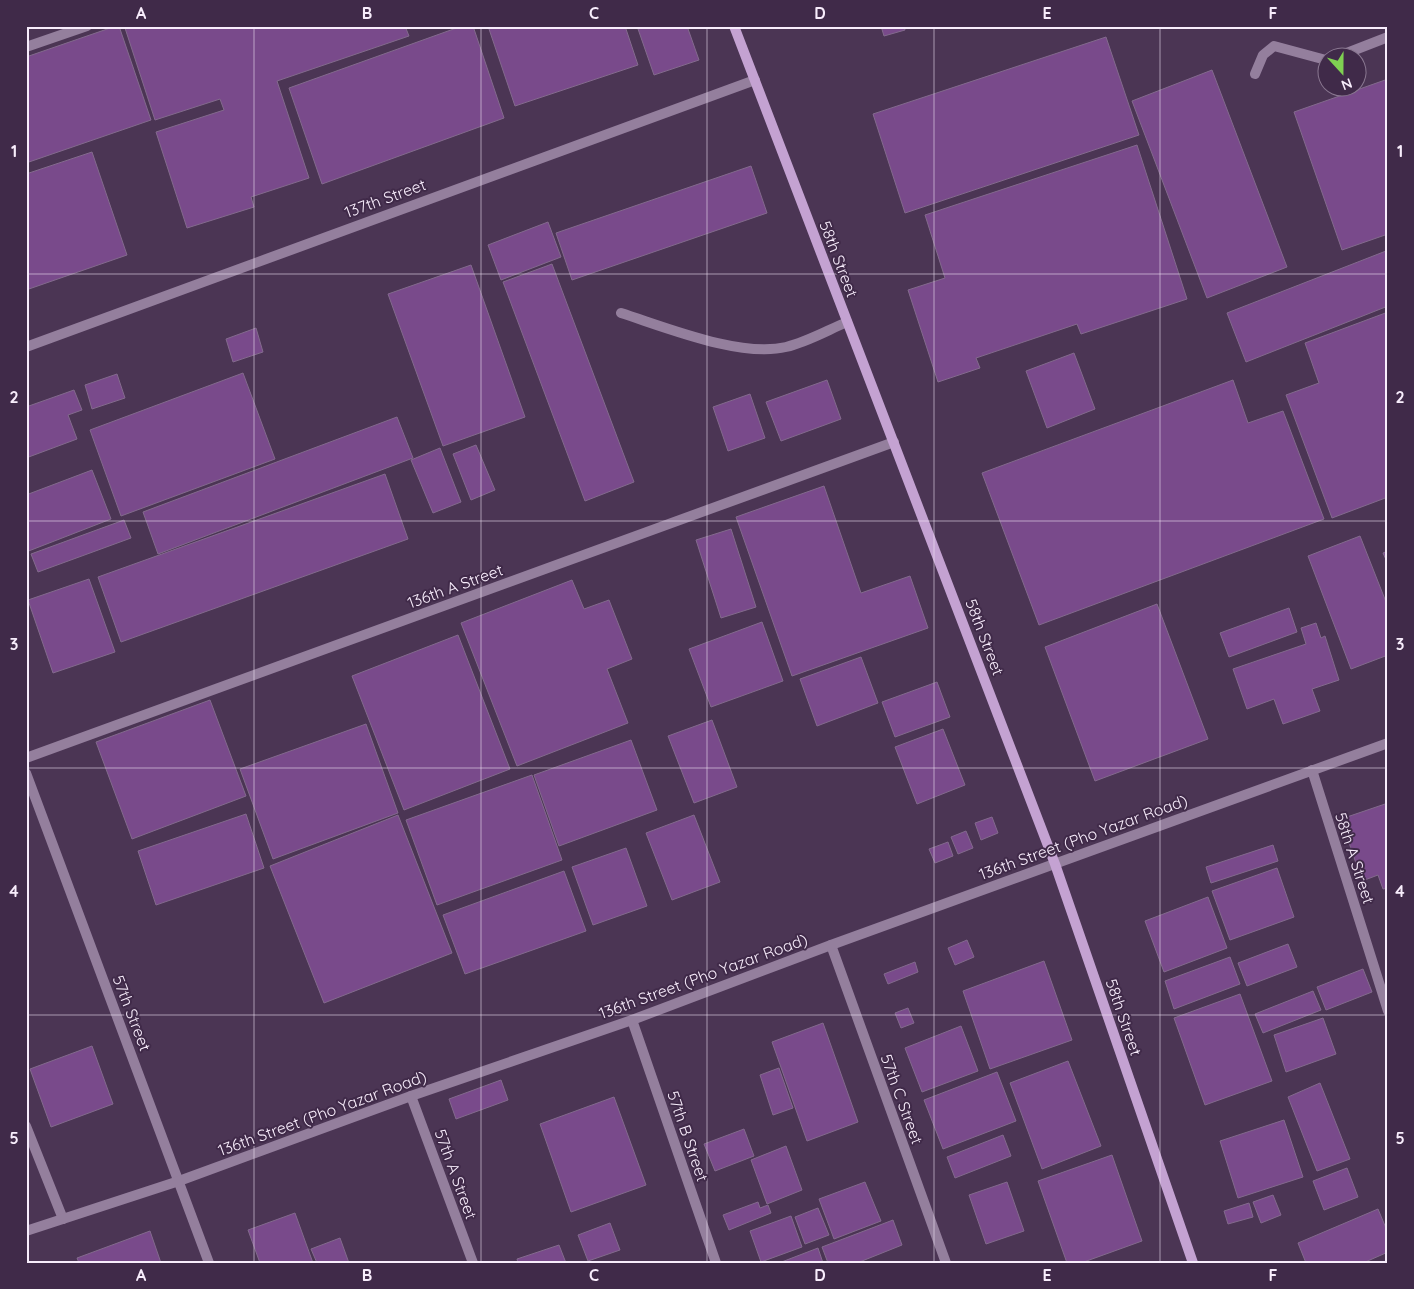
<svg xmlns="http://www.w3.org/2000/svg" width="1414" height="1289" font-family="Quicksand,sans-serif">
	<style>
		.building { fill: #794a8b; stroke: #836a8d }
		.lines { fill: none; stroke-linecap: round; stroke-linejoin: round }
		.service { stroke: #947f9d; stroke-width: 10 }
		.minor { stroke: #947f9d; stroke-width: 10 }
		.secondary { stroke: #c4a2d2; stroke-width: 10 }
		.grid { fill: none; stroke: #f8edfc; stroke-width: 1; stroke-opacity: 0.55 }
		.labels { text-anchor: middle; stroke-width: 4; stroke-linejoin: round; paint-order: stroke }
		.street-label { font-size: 16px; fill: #f8edfc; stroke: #402a49 }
		.neatline { fill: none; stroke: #f8edfc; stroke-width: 2 }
		.grid-label { font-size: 16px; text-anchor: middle; font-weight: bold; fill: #f8edfc }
	</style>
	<rect width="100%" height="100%" fill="#4b3554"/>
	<g class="building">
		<path d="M116 26H119L151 120 26 163V57Z"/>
		<path d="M131 26H405L409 36 277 81 309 178 251 197 254 207 187 228 156 132 224 110 220 99 155 120 125 28Z"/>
		<path d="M462 26H473L504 118 322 184 289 88Z"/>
		<path d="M488 26H625L638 65 515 106Z"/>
		<path d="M637 26H687L699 60 654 75Z"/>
		<path d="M881 26H904L905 30 884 36Z"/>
		<path d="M1106 37 1139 135 905 213 873 114Z"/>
		<path d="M1212 70 1287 267 1207 298 1132 101Z"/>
		<path d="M1388 79V234L1342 250 1294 112Z"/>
		<path d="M1137 145 1187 299 1081 334 1077 324 976 358 980 368 938 382 908 290 945 278 925 215Z"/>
		<path d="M92 152 127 255 26 290V174Z"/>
		<path d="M751 166 767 213 572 280 556 233Z"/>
		<path d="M548 222 561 257 501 280 488 245Z"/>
		<path d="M1386 251 1388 306 1246 362 1227 313Z"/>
		<path d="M552 264 634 482 585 501 503 282Z"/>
		<path d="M471 265 525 417 443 446 388 294Z"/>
		<path d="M1388 312V497L1332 518 1286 395 1319 383 1305 343Z"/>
		<path d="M256 328 263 352 233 362 226 339Z"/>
		<path d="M1074 353 1095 409 1047 428 1026 371Z"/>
		<path d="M243 373 275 459 121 516 90 430Z"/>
		<path d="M117 374 125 398 92 409 85 385Z"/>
		<path d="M827 380 841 419 781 441 766 402Z"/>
		<path d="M1233 380 1248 423 1283 411 1324 519 1039 625 982 473Z"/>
		<path d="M74 390 82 410 68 415 77 439 26 458V407Z"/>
		<path d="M750 394 765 438 728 451 713 407Z"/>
		<path d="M397 417 413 458 158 554 143 512Z"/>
		<path d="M476 445 495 490 471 500 453 454Z"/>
		<path d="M440 448 461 502 433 513 411 460Z"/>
		<path d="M92 470 111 519 26 552V495Z"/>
		<path d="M385 474 408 539 121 642 98 577Z"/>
		<path d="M824 486 861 593 910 576 928 628 792 676 736 517Z"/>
		<path d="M124 520 131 538 38 572 31 554Z"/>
		<path d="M731 529 756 607 721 618 696 540Z"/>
		<path d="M1360 536 1388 607V655L1351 669 1308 556Z"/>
		<path d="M1388 551V564L1383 553Z"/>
		<path d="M89 579 115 652 53 673 28 600Z"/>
		<path d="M572 580 584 609 609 600 632 659 607 669 628 723 517 766 461 623Z"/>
		<path d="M1157 604 1208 739 1095 781 1045 647Z"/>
		<path d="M1289 608 1297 632 1229 657 1220 633Z"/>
		<path d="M762 622 783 681 711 707 689 649Z"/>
		<path d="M1316 623 1321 638 1325 636 1339 680 1312 689 1320 711 1283 724 1274 699 1247 709 1233 669 1306 644 1301 628Z"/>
		<path d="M458 635 510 769 404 810 352 676Z"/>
		<path d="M861 657 878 703 817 726 800 679Z"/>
		<path d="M937 682 950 717 895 737 882 702Z"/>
		<path d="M210 700 246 796 132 839 96 742Z"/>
		<path d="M712 720 737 787 694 803 668 736Z"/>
		<path d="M366 724 398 813 273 859 240 769Z"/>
		<path d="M943 729 965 785 917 804 895 747Z"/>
		<path d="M631 740 657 810 559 846 534 775Z"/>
		<path d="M532 775 562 860 437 905 406 820Z"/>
		<path d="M1388 803V888L1383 889 1378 875 1362 881 1341 819Z"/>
		<path d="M246 814 264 868 156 905 138 851Z"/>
		<path d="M398 815 452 953 324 1003 270 866Z"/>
		<path d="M694 815 720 882 672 900 646 833Z"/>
		<path d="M992 817 998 833 981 840 975 823Z"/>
		<path d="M966 831 973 848 958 854 951 837Z"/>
		<path d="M948 842 953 856 935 863 929 849Z"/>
		<path d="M1273 845 1278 861 1211 883 1206 867Z"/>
		<path d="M626 848 647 906 593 925 572 867Z"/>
		<path d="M1277 868 1294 917 1230 940 1212 891Z"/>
		<path d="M564 871 586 931 465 974 443 915Z"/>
		<path d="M1208 897 1227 948 1164 972 1145 921Z"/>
		<path d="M967 940 974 957 955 965 948 948Z"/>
		<path d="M1288 944 1297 967 1247 986 1238 963Z"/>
		<path d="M1230 957 1240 984 1174 1009 1165 981Z"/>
		<path d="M1044 961 1072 1040 990 1069 963 991Z"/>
		<path d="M915 962 918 972 888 984 884 974Z"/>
		<path d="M1363 969 1372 992 1326 1010 1317 987Z"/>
		<path d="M1313 991 1321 1010 1263 1033 1255 1014Z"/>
		<path d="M1240 994 1272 1081 1205 1105 1174 1018Z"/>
		<path d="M908 1008 914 1023 901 1028 895 1013Z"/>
		<path d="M1323 1018 1336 1054 1286 1072 1274 1035Z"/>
		<path d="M823 1023 858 1122 807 1141 772 1042Z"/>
		<path d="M961 1026 978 1071 922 1092 905 1048Z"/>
		<path d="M92 1046 113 1104 51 1127 30 1069Z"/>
		<path d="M1068 1061 1101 1146 1042 1169 1010 1083Z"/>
		<path d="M779 1068 793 1108 773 1115 760 1075Z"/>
		<path d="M997 1072 1016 1121 943 1149 924 1100Z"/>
		<path d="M501 1080 508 1100 456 1119 449 1099Z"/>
		<path d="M1320 1083 1350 1159 1317 1171 1288 1097Z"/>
		<path d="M614 1097 646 1185 571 1212 540 1124Z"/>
		<path d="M1284 1120 1303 1177 1238 1198 1220 1141Z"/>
		<path d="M744 1129 754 1156 715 1171 704 1144Z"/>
		<path d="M1003 1135 1011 1156 955 1178 947 1157Z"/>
		<path d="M786 1146 802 1190 767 1204 751 1160Z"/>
		<path d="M1112 1155 1142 1241 1081 1263H1067L1038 1181Z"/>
		<path d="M1347 1168 1358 1197 1324 1210 1313 1181Z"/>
		<path d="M865 1182 881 1221 834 1239 819 1199Z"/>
		<path d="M1007 1182 1024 1231 986 1244 969 1195Z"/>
		<path d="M1273 1195 1281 1215 1261 1223 1253 1202Z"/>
		<path d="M758 1202 760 1208 768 1205 771 1213 729 1230 723 1215Z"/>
		<path d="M1249 1203 1253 1217 1228 1224 1224 1211Z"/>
		<path d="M818 1208 829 1235 805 1244 795 1217Z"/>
		<path d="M1378 1209 1388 1233V1252L1363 1263H1306L1298 1243Z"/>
		<path d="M295 1213 313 1263H260L248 1230Z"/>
		<path d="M791 1216 802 1247 761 1262 750 1231Z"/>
		<path d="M893 1220 902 1245 857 1263H828L822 1247Z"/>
		<path d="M610 1223 620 1250 588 1261 578 1235Z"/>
		<path d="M150 1231 161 1263H79L77 1258Z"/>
		<path d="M340 1238 349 1263H317L311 1249Z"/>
		<path d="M559 1245 566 1263H518L517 1259Z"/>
		<path d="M818 1248 823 1263H779Z"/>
	</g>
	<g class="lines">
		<g class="service">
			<path d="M1334 58 1388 37"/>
			<path d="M1255 74 1263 55 1274 46 1326 60"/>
			<path d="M621 313C665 327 741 358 786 347 807 342 828 330 847 322"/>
			<path d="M26 1126 63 1219"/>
		</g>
		<g class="minor">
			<path d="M26 47 87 26"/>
			<path d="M26 347 755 80"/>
			<path d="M26 758 894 442"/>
			<path d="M1312 770 1388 1011"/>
			<path d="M26 773 209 1263"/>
			<path d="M831 945 946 1263"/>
			<path d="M632 1020 716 1263"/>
			<path d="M411 1096 473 1263"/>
			<path d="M26 1231 179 1181 411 1096 632 1020 831 945 1388 743"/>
		</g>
		<path class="secondary" d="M734 26 1055 864 1193 1263"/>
	</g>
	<path class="grid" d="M254 26V1263M481 26V1263M707 26V1263M934 26V1263M1160 26V1263M26 274H1388M26 521H1388M26 768H1388M26 1015H1388"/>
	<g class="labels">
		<g class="street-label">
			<text transform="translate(385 198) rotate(-20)" y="6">137th Street</text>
			<text transform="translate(839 259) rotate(69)" y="6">58th Street</text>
			<text transform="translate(455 586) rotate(-20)" y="6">136th A Street</text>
			<text transform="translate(985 637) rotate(69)" y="6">58th Street</text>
			<text transform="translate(1083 837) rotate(-20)" y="6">136th Street (Pho Yazar Road)</text>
			<text transform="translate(1355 858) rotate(72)" y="6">58th A Street</text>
			<text transform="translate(703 976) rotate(-20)" y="6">136th Street (Pho Yazar Road)</text>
			<text transform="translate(132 1013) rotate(69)" y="6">57th Street</text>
			<text transform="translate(1124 1017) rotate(71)" y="6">58th Street</text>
			<text transform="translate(902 1099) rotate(70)" y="6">57th C Street</text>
			<text transform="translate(322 1113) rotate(-20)" y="6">136th Street (Pho Yazar Road)</text>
			<text transform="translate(688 1136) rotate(71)" y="6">57th B Street</text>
			<text transform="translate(456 1174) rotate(70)" y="6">57th A Street</text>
		</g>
	</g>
	<rect width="1414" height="1289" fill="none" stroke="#402a49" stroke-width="55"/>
	<g transform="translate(1342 72) rotate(159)"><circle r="24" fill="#402a49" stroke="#8a7891"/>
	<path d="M0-4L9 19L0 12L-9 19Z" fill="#7fd052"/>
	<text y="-8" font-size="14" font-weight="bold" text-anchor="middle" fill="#f8edfc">N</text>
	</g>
	<rect x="28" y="28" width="1358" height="1234" class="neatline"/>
	<g class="grid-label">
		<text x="141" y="19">A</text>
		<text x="367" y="19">B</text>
		<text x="594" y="19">C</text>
		<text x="820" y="19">D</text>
		<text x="1047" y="19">E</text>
		<text x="1273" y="19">F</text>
		<text x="14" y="157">1</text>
		<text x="1400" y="157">1</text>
		<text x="14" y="403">2</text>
		<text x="1400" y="403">2</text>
		<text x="14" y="650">3</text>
		<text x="1400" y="650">3</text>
		<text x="14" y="897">4</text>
		<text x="1400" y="897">4</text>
		<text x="14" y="1144">5</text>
		<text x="1400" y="1144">5</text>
		<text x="141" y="1281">A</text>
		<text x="367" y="1281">B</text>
		<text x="594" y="1281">C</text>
		<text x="820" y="1281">D</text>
		<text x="1047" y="1281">E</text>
		<text x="1273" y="1281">F</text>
	</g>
</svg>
